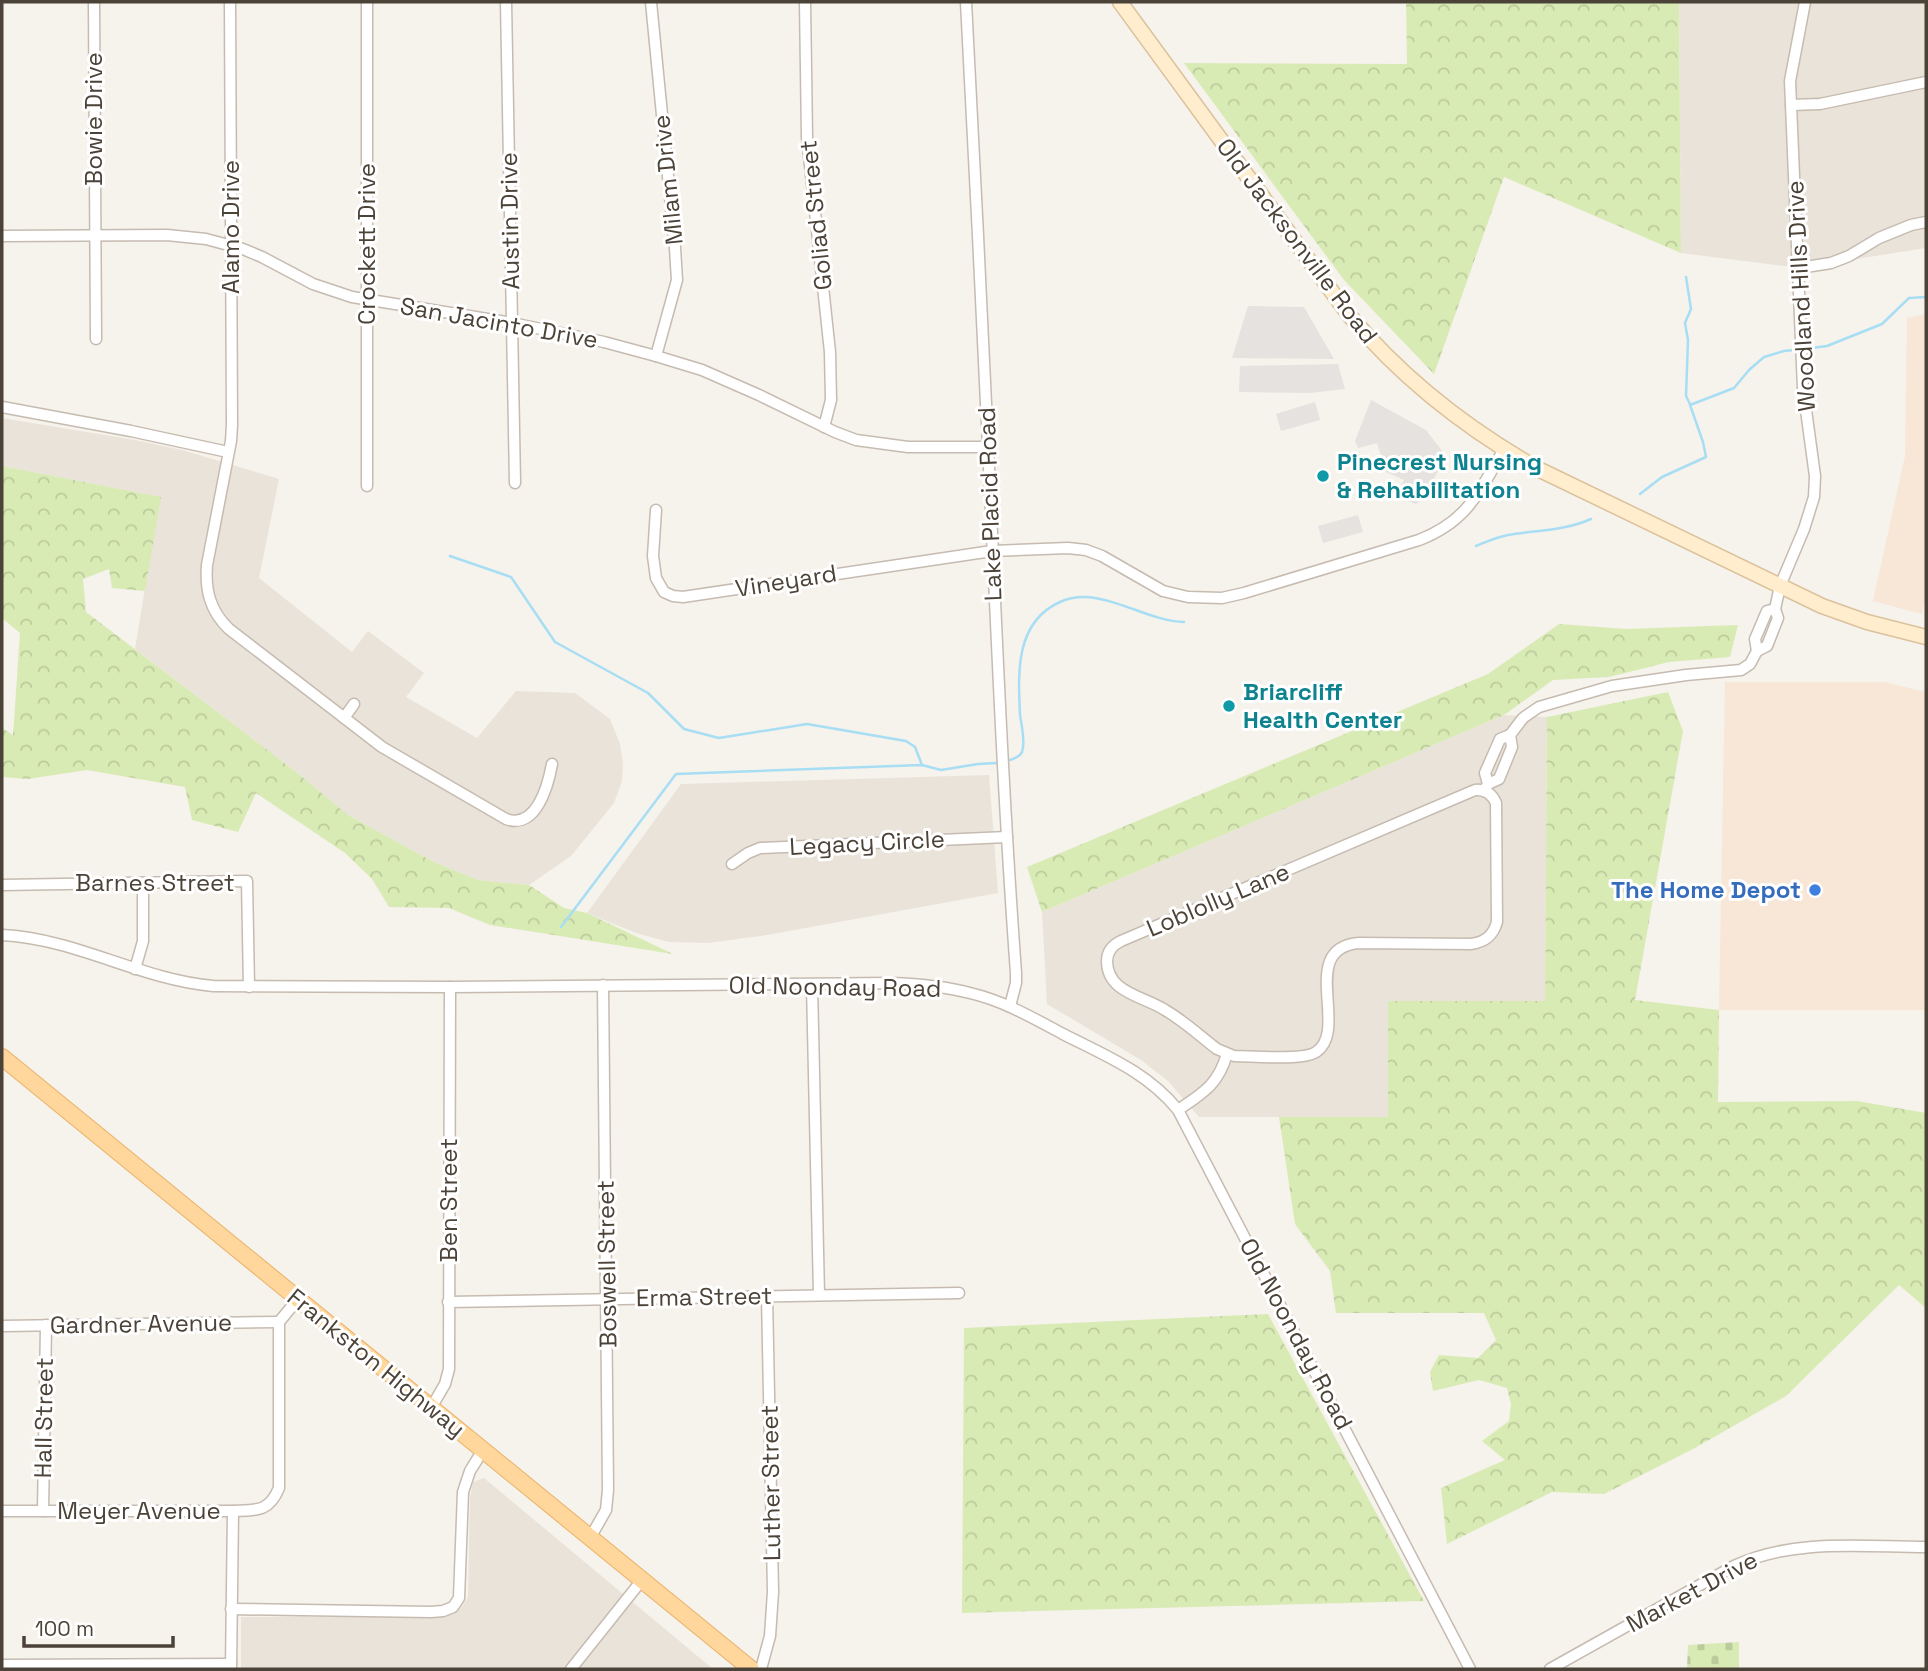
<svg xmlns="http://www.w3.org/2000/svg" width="1928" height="1671" font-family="'Space Grotesk',sans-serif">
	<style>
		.residential { fill: #eae3da }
		.commercial { fill: #f8e6d7 }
		.forest { fill: url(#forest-crowns) }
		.cemetery { fill: url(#cemetery-stones) }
		.parking { fill: #e5e2e0 }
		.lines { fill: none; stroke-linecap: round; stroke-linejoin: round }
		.stream { stroke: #a7def4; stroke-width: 2.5 }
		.street-casing { stroke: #c6bbb0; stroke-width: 13 }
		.secondary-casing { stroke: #dbc29c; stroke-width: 17 }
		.primary-casing { stroke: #e9b267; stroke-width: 18 }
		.street { stroke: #fff; stroke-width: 10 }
		.secondary { stroke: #ffedcd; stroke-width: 14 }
		.primary { stroke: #ffd69c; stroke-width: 16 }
		.culture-dot { fill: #0f9aa8; stroke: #fff; stroke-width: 2.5 }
		.shop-dot { fill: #3f7fe0; stroke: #fff; stroke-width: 2.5 }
		.labels { text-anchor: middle; stroke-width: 6; stroke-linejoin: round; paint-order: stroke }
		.street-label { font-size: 24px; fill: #4b4238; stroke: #fff }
		.culture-label { font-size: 24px; font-weight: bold; fill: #0d838f; stroke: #fff; text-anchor: start }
		.shop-label { font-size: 24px; font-weight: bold; fill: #366cbe; stroke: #fff; text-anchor: end }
	</style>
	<defs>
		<pattern id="forest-crowns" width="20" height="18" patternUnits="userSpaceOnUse" patternTransform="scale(1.75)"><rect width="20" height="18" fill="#d9ebb4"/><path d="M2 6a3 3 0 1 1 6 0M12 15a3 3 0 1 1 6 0" fill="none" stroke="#bccb9c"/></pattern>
		<pattern id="cemetery-stones" width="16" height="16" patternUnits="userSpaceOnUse" patternTransform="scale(1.75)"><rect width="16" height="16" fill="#d9ebb4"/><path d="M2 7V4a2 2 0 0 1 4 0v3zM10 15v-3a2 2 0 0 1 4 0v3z" fill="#bccb9c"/></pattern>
	</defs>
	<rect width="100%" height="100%" fill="#f6f2ec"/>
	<g class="residential">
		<path d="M1679 2H1926V248L1799 268 1681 253Z"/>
		<path d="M2 418 135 440 182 450 279 479 259 578 352 652 368 631 424 673 406 697 477 738 516 691 575 693 610 719 620 744 623 764 622 781 614 803 571 856 529 885 478 880 434 862 348 815 295 771 135 649 160 497 2 466Z"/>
		<path d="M1504 715 1547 717 1545 1001H1388V1117H1199L1168 1081 1141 1060 1047 1004 1042 912Z"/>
		<path d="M989 775 998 893 767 935 708 943 669 942 636 933 587 913 681 784Z"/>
		<path d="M484 1478 713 1669H241V1617L439 1616 453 1614 461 1608 468 1597 470 1498 473 1482Z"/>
	</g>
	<g class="commercial">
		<path d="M1926 314V596L1922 614 1873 601 1905 456 1907 318Z"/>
		<path d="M1725 682H1884L1926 692V1010H1719Z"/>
	</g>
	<g class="forest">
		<path d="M1406 2H1679L1681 253 1504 177 1434 374 1344 280 1184 63 1407 64Z"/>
		<path d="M2 466 161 497 145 591 112 588 109 569 83 579 86 612 295 771 348 815 434 862 478 880 529 885 564 908 587 913 673 954 490 925 449 908 389 907 372 879 345 853 256 793 238 832 192 820 185 787 87 770 28 779 2 777V728L13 735 20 633 2 618Z"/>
		<path d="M1559 624 1626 629 1738 625 1730 657 1669 662 1609 677 1553 680 1504 715 1042 912 1027 867 1488 674Z"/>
		<path d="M1668 692 1683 731 1635 1000 1719 1010 1718 1102 1857 1101 1926 1113V1308L1899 1285 1786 1396 1693 1449 1604 1494 1552 1492 1447 1544 1441 1488 1505 1460 1482 1441 1509 1421 1511 1404 1507 1388 1479 1380 1433 1391 1430 1372 1439 1355 1478 1358 1496 1340 1484 1313H1336L1330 1271 1295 1224 1279 1117H1388V1001H1545L1547 717Z"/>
		<path d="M1268 1314 1424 1601 962 1613 964 1328Z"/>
	</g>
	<path class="cemetery" d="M1739 1642V1669H1687L1688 1645Z"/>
	<g class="parking">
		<path d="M1248 306 1304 307 1334 359 1232 358Z"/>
		<path d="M1338 364 1345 389 1310 393 1239 392 1240 366Z"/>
		<path d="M1371 400 1426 430 1446 456 1425 496 1416 504 1395 496 1404 480 1386 472 1377 443 1358 448 1355 441Z"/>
		<path d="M1315 402 1320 420 1281 431 1276 414Z"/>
		<path d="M1358 515 1363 532 1323 543 1318 526Z"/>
	</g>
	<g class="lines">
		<g class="stream">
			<path d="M1686 277 1691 309 1685 323 1688 340 1686 396 1690 404"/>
			<path d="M1812 348 1827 346 1882 324 1909 298 1926 297"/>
			<path d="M1640 494 1662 477 1706 457 1703 442 1690 405 1734 388 1749 370 1764 357 1784 351 1794 350"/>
			<path d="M1476 546C1486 542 1497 537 1508 535 1536 530 1564 531 1591 519"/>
			<path d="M450 556 511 577 555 642 648 693 684 729 719 738 807 724 906 741 915 747 922 765"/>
			<path d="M1010 760C1015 758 1020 757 1022 752 1026 741 1021 725 1020 714 1018 673 1015 622 1060 602 1099 584 1143 621 1184 622"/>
			<path d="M561 927 676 774 922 765 941 770 978 764 997 763"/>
		</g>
		<defs>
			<g id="street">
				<path d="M94 2 96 339"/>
				<path d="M230 2 232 425 231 441 207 565C205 590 210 611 229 629L382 747 506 819C536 830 548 786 552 764"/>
				<path d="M367 2V486"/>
				<path d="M506 2 515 483"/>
				<path d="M651 2 675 248 677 280 656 356"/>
				<path d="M805 2 807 137 830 352 831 400 824 427"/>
				<path d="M966 2C973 150 982 297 988 445 996 621 1003 797 1016 973V983L1010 1006"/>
				<path d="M1791 105 1820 104 1926 82"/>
				<path d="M2 236 167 235 206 239 243 249 262 257 313 284 352 297 512 323 604 342 656 356 702 370 759 395 835 432 856 440 908 447H988"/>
				<path d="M1799 268 1831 263 1849 256 1879 238 1911 225 1926 222"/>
				<path d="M2 407 131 431 228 452"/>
				<path d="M656 510 653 556 656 578 664 592 673 596 683 597 992 551 1068 548 1086 550 1102 556 1163 591 1188 597 1222 598 1244 593 1419 540C1468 521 1479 492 1504 449"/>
				<path d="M1757 651 1755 639 1767 611 1775 609"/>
				<path d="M344 718 354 704"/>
				<path d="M1510 735 1523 718 1539 707 1612 686 1686 675 1741 670 1750 664 1757 651 1767 646 1778 618 1775 609 1780 586 1804 529 1814 497 1815 476 1803 388 1790 81 1805 2"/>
				<path d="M1475 790C1485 789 1492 794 1496 803L1497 922C1493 936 1485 942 1471 944L1359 943C1297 948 1350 1030 1316 1052 1303 1061 1252 1056 1234 1056L1217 1049C1200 1036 1184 1021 1165 1010 1144 996 1107 993 1107 961 1107 951 1113 945 1121 941Z"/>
				<path d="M1484 791 1488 784 1499 779 1512 747 1510 735 1500 739 1485 773 1488 784"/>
				<path d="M732 864 748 853 760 848 1007 837"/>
				<path d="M2 885 247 881 249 987"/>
				<path d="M2 935C78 939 138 979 213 986L450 987 891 983C918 984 944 986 970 993 1004 1001 1033 1018 1063 1034 1106 1056 1147 1072 1178 1110L1470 1669"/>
				<path d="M135 969 143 941V883"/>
				<path d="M812 985 819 1295"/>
				<path d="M1178 1110C1203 1093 1218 1085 1227 1054"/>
				<path d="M448 1302 959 1293"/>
				<path d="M279 1322 298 1299"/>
				<path d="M2 1326 279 1322"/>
				<path d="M431 1408 445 1384 449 1369 450 987"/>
				<path d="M2 1511H233C257 1510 269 1512 279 1488V1322"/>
				<path d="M43 1511 46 1325"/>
				<path d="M590 1538 606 1510 608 1490 603 985"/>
				<path d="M231 1609 431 1612 443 1611 453 1607 459 1598 463 1492 470 1471 483 1450"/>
				<path d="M2 1665 231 1664"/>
				<path d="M231 1669 233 1511"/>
				<path d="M571 1669 642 1580"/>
				<path d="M761 1669 770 1636 773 1592 767 1296"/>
				<path d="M1550 1669 1734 1566C1794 1538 1862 1547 1926 1547"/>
			</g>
			<path id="secondary" d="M1120 2 1349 315C1402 378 1467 429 1538 469L1822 606 1867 622 1926 637"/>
			<path id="primary" d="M2 1057 751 1669"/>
		</defs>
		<use href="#street" class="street-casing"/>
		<use href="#secondary" class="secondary-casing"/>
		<use href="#primary" class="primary-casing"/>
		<use href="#street" class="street"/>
		<use href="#secondary" class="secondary"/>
		<use href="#primary" class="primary"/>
	</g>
	<g class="culture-dot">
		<circle cx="1323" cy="476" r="7"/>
		<circle cx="1229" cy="706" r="7"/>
	</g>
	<circle class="shop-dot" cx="1815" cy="890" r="7"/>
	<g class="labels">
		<g class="street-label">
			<text transform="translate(94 119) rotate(-90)" y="8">Bowie Drive</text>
			<text transform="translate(668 180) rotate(-96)" y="8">Milam Drive</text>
			<text transform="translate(816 215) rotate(-96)" y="8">Goliad Street</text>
			<text transform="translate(510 221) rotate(-91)" y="8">Austin Drive</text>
			<text transform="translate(231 227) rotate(-90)" y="8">Alamo Drive</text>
			<text transform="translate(1297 241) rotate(53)" y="8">Old Jacksonville Road</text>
			<text transform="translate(367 244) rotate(-90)" y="8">Crockett Drive</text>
			<text transform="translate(1801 296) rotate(-93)" y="8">Woodland Hills Drive</text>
			<text transform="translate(499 323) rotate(10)" y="8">San Jacinto Drive</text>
			<text transform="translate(990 504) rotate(-92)" y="8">Lake Placid Road</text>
			<text transform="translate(786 581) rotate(-9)" y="8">Vineyard</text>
			<text transform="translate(867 843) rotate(-3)" y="8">Legacy Circle</text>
			<text x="155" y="891">Barnes Street</text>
			<text transform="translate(1218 900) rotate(-23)" y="8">Loblolly Lane</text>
			<text transform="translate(835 987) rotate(1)" y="8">Old Noonday Road</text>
			<text transform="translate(449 1200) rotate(-90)" y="8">Ben Street</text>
			<text transform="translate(607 1264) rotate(-91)" y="8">Boswell Street</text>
			<text transform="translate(704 1297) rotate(-1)" y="8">Erma Street</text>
			<text transform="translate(141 1324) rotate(-1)" y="8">Gardner Avenue</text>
			<text transform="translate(1296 1334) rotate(62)" y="8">Old Noonday Road</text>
			<text transform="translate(376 1363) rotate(39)" y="8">Frankston Highway</text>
			<text transform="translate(44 1418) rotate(-89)" y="8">Hall Street</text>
			<text transform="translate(771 1483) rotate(-91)" y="8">Luther Street</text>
			<text x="139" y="1519">Meyer Avenue</text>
			<text transform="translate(1692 1592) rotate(-28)" y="8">Market Drive</text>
		</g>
		<g class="culture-label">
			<text x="1337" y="470">Pinecrest Nursing<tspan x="1337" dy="28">&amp; Rehabilitation</tspan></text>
			<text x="1243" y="700">Briarcliff<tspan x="1243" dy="28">Health Center</tspan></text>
		</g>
		<g class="shop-label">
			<text x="1801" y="898">The Home Depot</text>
		</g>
	</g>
	<rect width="1928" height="1671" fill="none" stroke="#4b4238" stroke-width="7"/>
	<path d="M24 1636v10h149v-10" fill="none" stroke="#4b4238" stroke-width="3.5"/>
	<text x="35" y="1636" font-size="21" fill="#4b4238" stroke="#ffffff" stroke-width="5" paint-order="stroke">100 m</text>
</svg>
